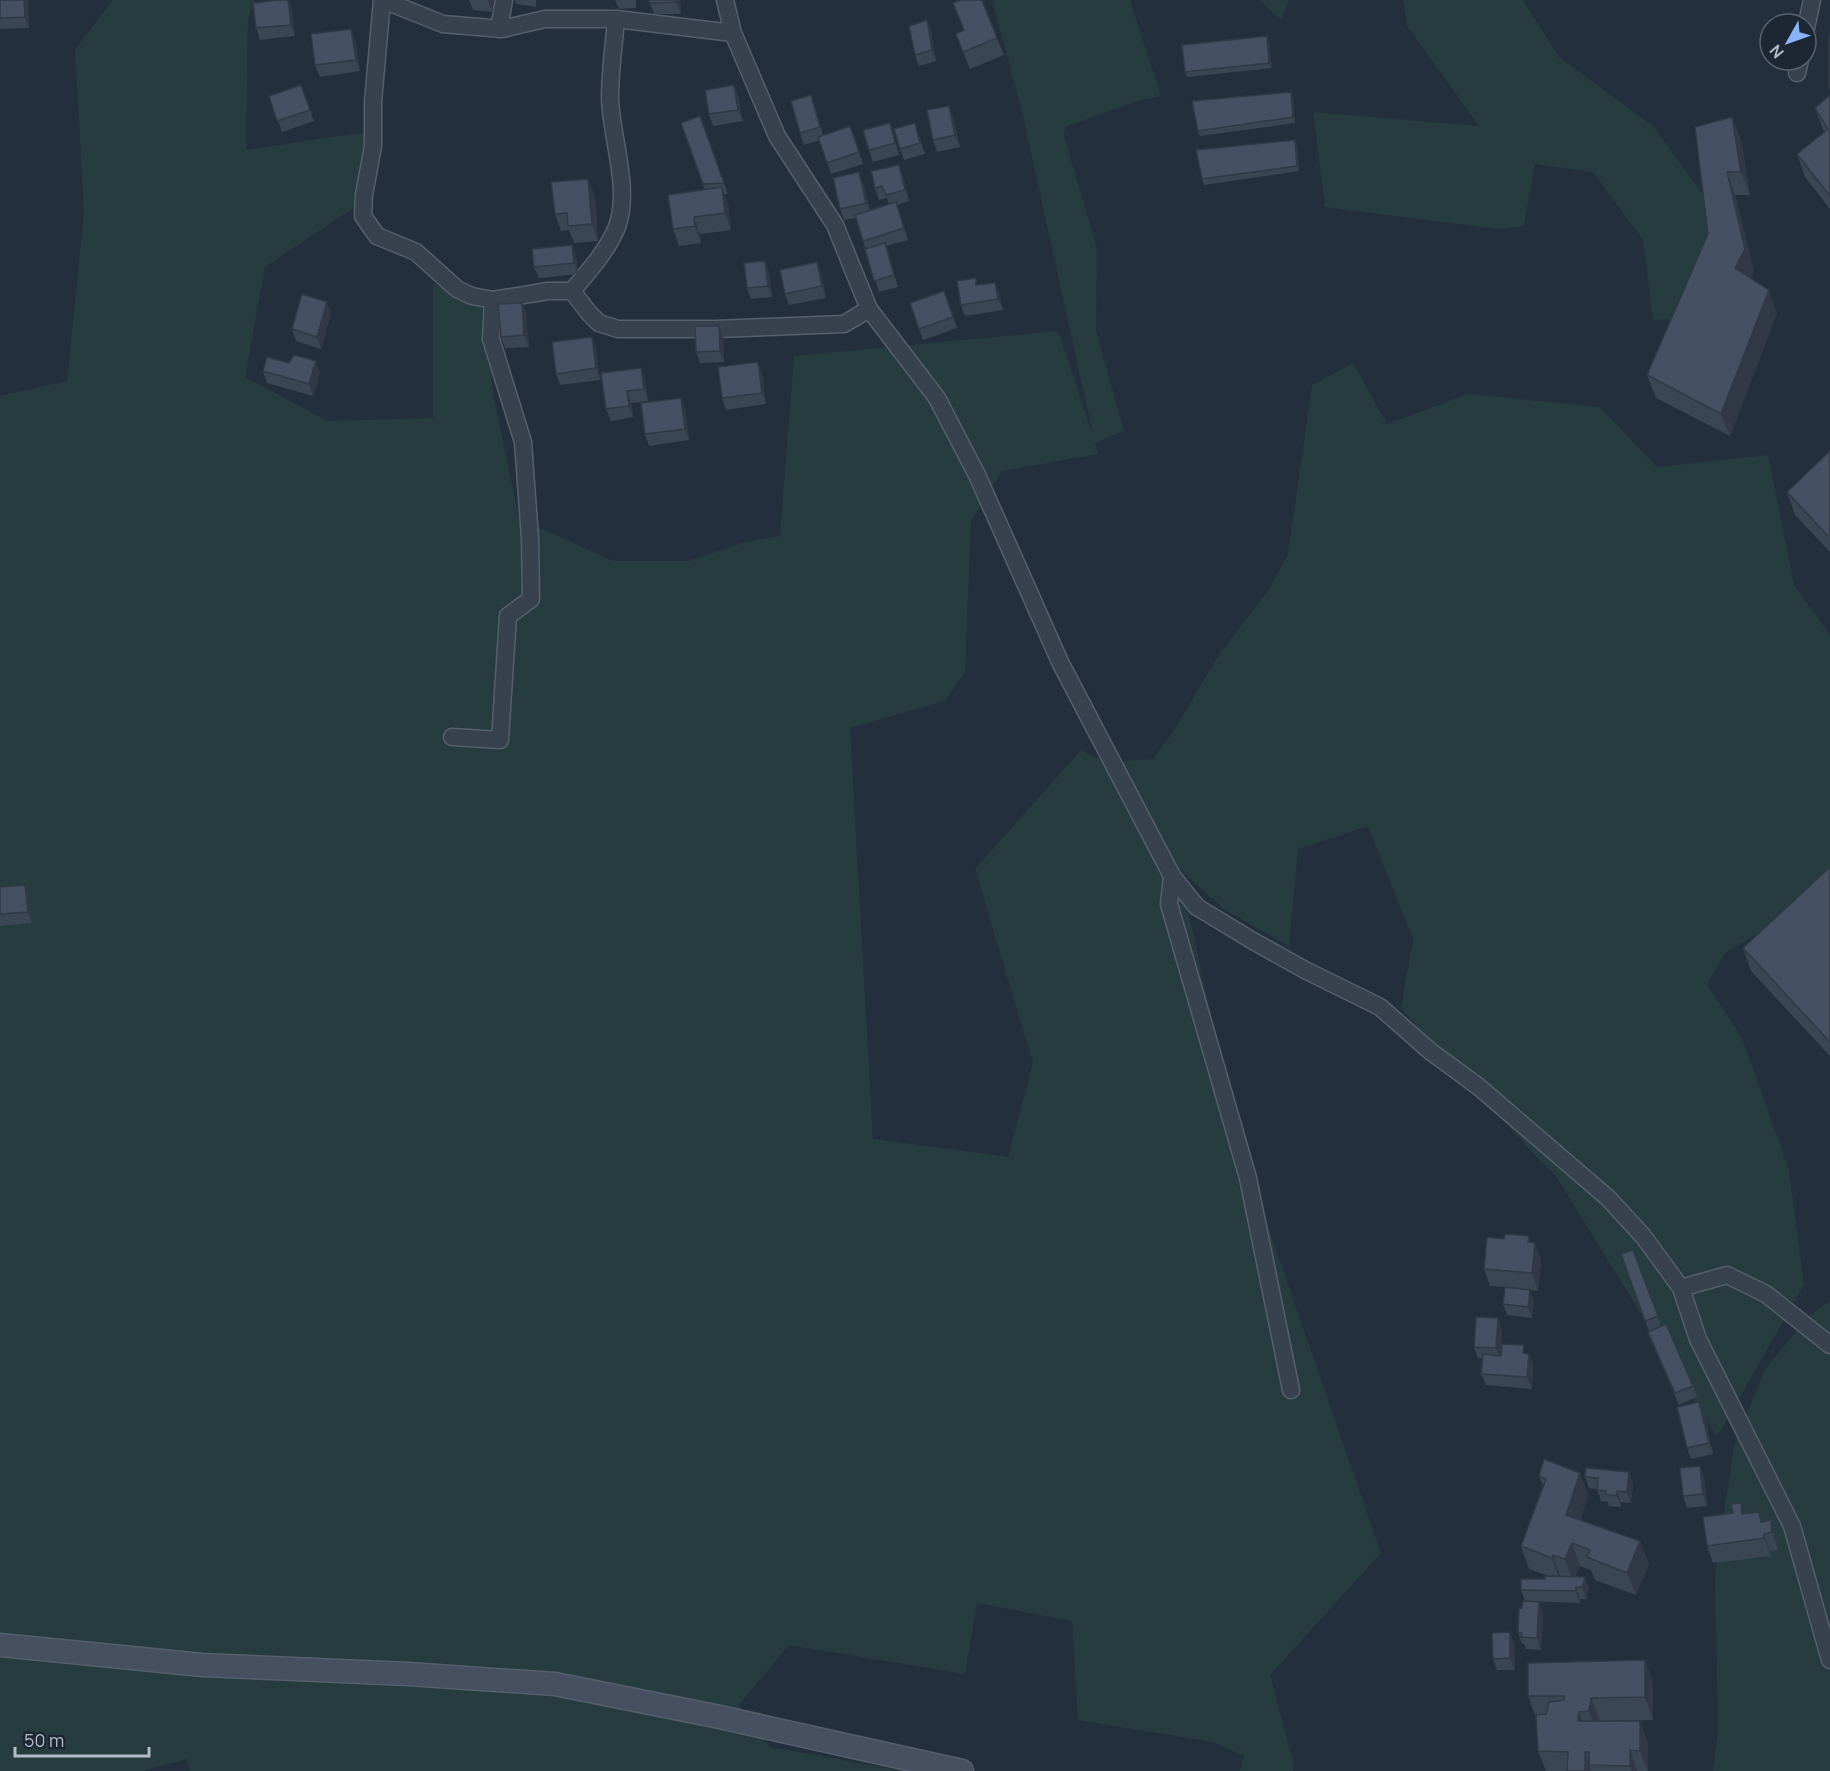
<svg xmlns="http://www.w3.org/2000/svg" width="1830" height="1771" font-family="Manrope,sans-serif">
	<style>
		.green { fill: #263c3f }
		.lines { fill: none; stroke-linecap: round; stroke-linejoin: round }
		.street-casing { stroke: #565f6c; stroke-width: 19 }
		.secondary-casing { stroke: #565f6c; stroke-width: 25 }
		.street { stroke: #38414e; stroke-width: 16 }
		.secondary { stroke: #465061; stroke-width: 22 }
		.wall { fill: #3b4654 }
		.shaded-wall { fill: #303945 }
		.building { fill: #455162; stroke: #303945; stroke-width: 1.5 }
	</style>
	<rect width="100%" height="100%" fill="#242f3e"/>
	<g class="green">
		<path d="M113 0H255L248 18 246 150 366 132 355 207 265 267 245 377 328 421 433 418V283L485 310 493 393 519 518 613 561H689L746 542 780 536 794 356 1058 331 1093 435 1022 112 992 0H1130L1161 96 1137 101 1065 127 1064 136 1097 248 1096 331 1124 431 1095 443 1098 454 1002 471 971 521 965 672 945 701 850 728 873 1139 1008 1157 1033 1063 975 869 1081 750 1106 762 1153 759 1174 730 1220 653 1267 592 1288 555 1312 385 1353 363 1387 424 1468 394 1600 407 1657 467 1768 455 1794 585 1830 635V888L1825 895 1725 953 1707 984 1742 1038 1789 1170 1804 1285 1717 1437 1554 1173 1541 1162 1401 1008 1413 939 1368 826 1298 849 1289 946 1225 910 1179 869 1239 1143 1381 1553 1270 1675 1294 1765 1293 1771H1240L1244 1756 1213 1742 1078 1720 1072 1621 977 1603 965 1674 789 1645 739 1705 770 1747 904 1771H190L187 1759 143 1771H0V396L67 381 84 212 75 49Z"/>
		<path d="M1259 0H1289L1281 20Z"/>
		<path d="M1403 0H1523L1559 57 1654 127 1719 217 1680 319 1653 320 1643 240 1593 172 1535 164 1524 226 1498 229 1325 207 1313 112 1479 126 1407 26Z"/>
		<path d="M1830 1301V1771H1713L1718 1728 1715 1574 1734 1445 1765 1369 1808 1317Z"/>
	</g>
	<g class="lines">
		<defs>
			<g id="street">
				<path d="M382 0 373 102V146L364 195 363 216 377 236 416 252 457 289 472 296 493 300 548 291H572L589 313 599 323 618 329H716L844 324 869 309"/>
				<path d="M383 0 443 24 502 29 545 19H616L733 33"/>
				<path d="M725 0 733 33 777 136 835 225 869 309 937 398 977 475 1061 664 1172 876 1197 907 1253 941 1305 970 1380 1007 1430 1051 1479 1087 1608 1198 1643 1236 1681 1288 1698 1339 1792 1526 1830 1660"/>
				<path d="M1806 28 1812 0"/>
				<path d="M499 29 504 0"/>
				<path d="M1797 73 1800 60"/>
				<path d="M572 291C589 271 607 251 617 227 631 189 611 137 610 98 610 72 614 45 616 19"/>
				<path d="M452 737 500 740 508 616 531 599 530 538 523 442 491 339 493 300"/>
				<path d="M1172 876 1169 904 1248 1178 1291 1390"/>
				<path d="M1681 1288 1727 1275 1766 1294 1830 1345"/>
			</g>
			<path id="secondary" d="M0 1645 202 1665 408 1674 555 1684 715 1716 962 1771"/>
		</defs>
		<use href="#street" class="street-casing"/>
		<use href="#secondary" class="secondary-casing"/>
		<use href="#street" class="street"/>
		<use href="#secondary" class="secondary"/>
	</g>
	<g class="wall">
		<path d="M0 0H28L29 28 0 29Z"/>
		<path d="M288 0 292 11 295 36 260 40 256 28Z"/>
		<path d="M469 0H494L492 12 473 10Z"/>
		<path d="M515 0H536V7L516 4Z"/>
		<path d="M615 0H636V8L619 9Z"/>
		<path d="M649 0H680L681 14H654Z"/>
		<path d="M953 3 997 38 1004 55 970 69 956 34 964 31Z"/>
		<path d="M927 20 931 31 936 61 919 66 915 55Z"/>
		<path d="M1267 36 1269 42 1272 68 1187 77 1185 72Z"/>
		<path d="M355 40 360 71 320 77 315 65Z"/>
		<path d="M301 85 314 121 282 132 269 96Z"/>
		<path d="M1291 92 1293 98 1295 123 1200 136 1198 131Z"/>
		<path d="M811 95 823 135 850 126 863 164 831 174 820 140 804 145 800 133Z"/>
		<path d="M1830 95V209L1805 177 1797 154 1824 132 1815 108Z"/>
		<path d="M738 96 743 121 713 126 709 114Z"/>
		<path d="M700 116 728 194H724L728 205 731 230 700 234 701 243 679 246 673 229 705 190 681 123Z"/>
		<path d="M953 117 960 147 937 152 933 140Z"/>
		<path d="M1732 117 1741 140 1750 195H1735L1754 271 1750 278 1777 313 1730 436 1656 398 1647 375 1708 234Z"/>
		<path d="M890 123 899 155 873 162 869 150Z"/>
		<path d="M915 123 925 154 904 160 900 149Z"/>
		<path d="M1297 146 1299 171 1204 185 1202 179Z"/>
		<path d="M899 165 903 176 909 201 897 205 908 240 886 246 898 287 879 292 856 218 844 220 840 209 863 183 870 210 889 204 887 198 879 200 875 188Z"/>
		<path d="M595 197 598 241 574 243 569 230 561 231 555 214Z"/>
		<path d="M572 245 576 257 578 274 539 278 534 267Z"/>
		<path d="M765 261 769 273 772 297 751 299 747 288Z"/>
		<path d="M817 262 821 274 826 298 789 305 785 294Z"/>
		<path d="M995 283 999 294 1003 310 965 316 961 305 978 285Z"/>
		<path d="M944 291 957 328 923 340 910 303Z"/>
		<path d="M327 302 331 313 321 349 296 341 292 329Z"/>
		<path d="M522 303 526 314 529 347 505 348 501 337Z"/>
		<path d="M592 337 596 348 600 380 560 385 556 374Z"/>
		<path d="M723 337 724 362 700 363 696 352Z"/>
		<path d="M758 362 762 374 766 404 726 410 722 398Z"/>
		<path d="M263 371 320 373 313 396 267 383Z"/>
		<path d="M601 373 645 379 648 401 631 403 633 417 611 421 606 409Z"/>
		<path d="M685 409 689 440 649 446 645 434Z"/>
		<path d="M1830 451V552L1795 515 1787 492Z"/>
		<path d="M1830 867V1056L1751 971 1743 948Z"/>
		<path d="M25 885 30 896 32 923 0 926V887Z"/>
		<path d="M1529 1236 1531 1243 1541 1260 1538 1291 1513 1288 1534 1302 1532 1318 1507 1315 1503 1304 1505 1287 1490 1286 1484 1269 1504 1239Z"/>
		<path d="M1633 1250 1661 1326 1693 1386 1697 1397 1679 1405 1652 1343 1648 1332 1649 1331 1621 1254Z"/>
		<path d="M1498 1318 1502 1330 1501 1356 1529 1354 1533 1365 1532 1389 1486 1385 1481 1374 1482 1359 1478 1358 1474 1347Z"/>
		<path d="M1699 1402 1704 1413 1713 1454 1691 1459 1687 1448Z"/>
		<path d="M1700 1466 1704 1477 1707 1506 1687 1508 1683 1496Z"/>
		<path d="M1580 1473 1588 1496 1580 1520 1649 1564 1636 1595 1595 1580 1591 1570 1580 1566 1575 1577 1589 1588 1586 1599H1580V1603L1525 1601 1521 1590 1545 1579 1549 1576 1529 1569 1521 1546 1543 1486 1539 1476Z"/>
		<path d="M1585 1477 1633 1484 1631 1503 1621 1502V1507L1609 1506 1608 1502 1601 1501 1597 1489 1589 1488Z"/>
		<path d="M1744 1514 1763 1521 1771 1520 1777 1538 1778 1550 1770 1551 1771 1556 1713 1563 1707 1546Z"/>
		<path d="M1539 1602 1543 1614 1541 1650 1526 1649 1524 1644H1522L1518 1632Z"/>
		<path d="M1514 1644 1515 1670H1497L1493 1659Z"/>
		<path d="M1653 1682V1720L1600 1721H1640L1648 1744V1771H1546L1538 1751 1536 1718 1528 1696Z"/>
	</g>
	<g class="shaded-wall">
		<path d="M24 0H28L29 28 25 17Z"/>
		<path d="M288 0 292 11 295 36 291 25Z"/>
		<path d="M488 0H494L492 12 488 1Z"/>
		<path d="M676 0H680L681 14 676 2Z"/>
		<path d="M927 20 931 31 936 61 932 50Z"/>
		<path d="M351 29 355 40 360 71 356 60Z"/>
		<path d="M1267 36 1269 42 1272 68 1269 63Z"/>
		<path d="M734 85 738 96 743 121 738 110Z"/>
		<path d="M1291 92 1293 98 1295 123 1293 117Z"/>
		<path d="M811 95 815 106 824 139 820 127Z"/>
		<path d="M949 106 953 117 960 147 955 135Z"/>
		<path d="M1732 117 1741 140 1750 195 1741 172Z"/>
		<path d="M890 123 894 135 899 155 895 143Z"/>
		<path d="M1295 140 1297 146 1299 171 1297 166Z"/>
		<path d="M899 165 903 176 909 201 905 190Z"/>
		<path d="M859 172 863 183 871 214 866 203Z"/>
		<path d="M1727 172 1735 195 1754 271 1744 291 1735 268Z"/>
		<path d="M588 179 595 197 598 241 592 224Z"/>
		<path d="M722 187 728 205 731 230 725 213Z"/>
		<path d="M694 217 700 234 701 243 695 226Z"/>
		<path d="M885 243 889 254 898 287 894 275Z"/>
		<path d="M572 245 576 257 578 274 574 263Z"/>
		<path d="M765 261 769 273 772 297 768 286Z"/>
		<path d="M817 262 821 274 826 298 822 286Z"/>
		<path d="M995 283 999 294 1003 310 998 299Z"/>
		<path d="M1769 290 1777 313 1730 436 1721 414Z"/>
		<path d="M327 302 331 313 321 349 317 337Z"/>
		<path d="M522 303 526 314 529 347 524 335Z"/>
		<path d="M719 326 723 337 724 362 720 351Z"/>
		<path d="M592 337 596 348 600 380 596 368Z"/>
		<path d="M316 361 320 373 313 396 309 384Z"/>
		<path d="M758 362 762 374 766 404 762 393Z"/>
		<path d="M641 368 645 379 648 401 644 389Z"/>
		<path d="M627 391 631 403 633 417 629 406Z"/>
		<path d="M681 398 685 409 689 440 685 429Z"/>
		<path d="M25 885 30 896 32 923 28 912Z"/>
		<path d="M1529 1236 1534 1252 1535 1243 1541 1260 1538 1291 1532 1273 1528 1242Z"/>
		<path d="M1530 1290 1534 1302 1532 1318 1528 1307Z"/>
		<path d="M1498 1318 1502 1330 1500 1360 1496 1348Z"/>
		<path d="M1529 1354 1533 1365 1532 1389 1527 1377Z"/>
		<path d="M1699 1402 1704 1413 1713 1454 1709 1443Z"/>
		<path d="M1700 1466 1704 1477 1707 1506 1703 1494Z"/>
		<path d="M1629 1472 1633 1484 1631 1503 1627 1492Z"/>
		<path d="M1580 1473 1588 1496 1574 1537 1566 1515Z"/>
		<path d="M1617 1491 1621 1502V1507L1617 1496Z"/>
		<path d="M1771 1520 1777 1538 1778 1550 1772 1532Z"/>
		<path d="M1764 1534 1770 1551 1771 1556 1764 1538Z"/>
		<path d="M1640 1541 1649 1564 1636 1595 1627 1573Z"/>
		<path d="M1572 1543 1580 1566 1573 1582 1565 1559Z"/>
		<path d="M1553 1555 1561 1578 1560 1581 1552 1558Z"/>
		<path d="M1585 1577 1589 1588 1586 1599 1582 1587Z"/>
		<path d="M1576 1587 1580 1599V1603L1576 1591Z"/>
		<path d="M1539 1602 1543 1614 1541 1650 1537 1638Z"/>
		<path d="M1510 1632 1514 1644 1515 1670 1510 1658Z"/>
		<path d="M1645 1660 1653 1682V1720L1645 1697Z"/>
		<path d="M1591 1698 1600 1721 1597 1734 1589 1711Z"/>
		<path d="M1579 1712 1587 1735 1578 1721Z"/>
		<path d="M1640 1721 1648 1744V1771L1640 1751Z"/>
		<path d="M1630 1750 1637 1771H1632L1630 1766Z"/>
		<path d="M1585 1752 1590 1765H1589L1591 1771H1586Z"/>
	</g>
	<g class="building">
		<path d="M0 0H24L25 17 0 18Z"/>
		<path d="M279 0H288L291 25 256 28 253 3Z"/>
		<path d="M649 0H676V2L649 3Z"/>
		<path d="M960 0H982L997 38 963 52 956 34 964 30 953 3Z"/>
		<path d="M927 20 932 50 915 55 909 26Z"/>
		<path d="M351 29 356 60 315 65 311 34Z"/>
		<path d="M1829 35H1830V87L1829 88Z"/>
		<path d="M1267 36 1269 63 1185 72 1182 45Z"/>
		<path d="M301 85 310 110 277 121 269 96Z"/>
		<path d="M734 85 738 110 709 114 705 90Z"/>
		<path d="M1291 92 1293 117 1198 131 1192 101Z"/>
		<path d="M811 95 820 127 800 133 791 101Z"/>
		<path d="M1830 95V196L1797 154 1828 129 1815 108Z"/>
		<path d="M949 106 955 135 933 140 927 110Z"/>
		<path d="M700 116 724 183 703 184 681 123Z"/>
		<path d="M1732 117 1741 172H1727L1745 249 1735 268 1769 290 1721 414 1647 375 1708 234 1695 127Z"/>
		<path d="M890 123 895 143 869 150 863 130Z"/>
		<path d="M915 123 920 143 900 149 894 129Z"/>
		<path d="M850 126 859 152 827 163 818 137Z"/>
		<path d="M1295 140 1297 166 1202 179 1196 150Z"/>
		<path d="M899 165 905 190 886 195 882 186 875 188 871 171Z"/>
		<path d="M859 172 866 203 840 209 833 178Z"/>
		<path d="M588 179 592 224 568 226 567 213 555 214 551 182Z"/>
		<path d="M722 187 725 213 694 217 695 226 673 229 668 195Z"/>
		<path d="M896 202 904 228 863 241 855 215Z"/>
		<path d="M885 243 894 275 874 281 865 249Z"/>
		<path d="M572 245 574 263 534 267 532 249Z"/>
		<path d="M765 261 768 286 747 288 744 263Z"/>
		<path d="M817 262 822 286 785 294 780 270Z"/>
		<path d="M976 278V285L995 283 998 299 961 305 957 281Z"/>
		<path d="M944 291 953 317 919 329 910 303Z"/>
		<path d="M302 294 327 302 317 337 292 329Z"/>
		<path d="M522 303 524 335 501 337 498 304Z"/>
		<path d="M695 326H719L720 351 696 352Z"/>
		<path d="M592 337 596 368 556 374 552 342Z"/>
		<path d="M294 355 316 361 309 384 263 371 267 357 289 363Z"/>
		<path d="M758 362 762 393 722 398 718 367Z"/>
		<path d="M641 368 644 389 627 391 629 406 606 409 601 373Z"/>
		<path d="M681 398 685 429 645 434 641 403Z"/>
		<path d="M1830 451V534L1828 536 1787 492Z"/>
		<path d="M1830 867V1042L1743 948Z"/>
		<path d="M25 885 28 912 0 914V887Z"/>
		<path d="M1505 1234 1529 1236 1528 1242 1535 1243 1532 1273 1484 1269 1487 1237 1504 1239Z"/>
		<path d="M1633 1250 1658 1316 1645 1321 1621 1254Z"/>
		<path d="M1505 1287 1530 1290 1528 1307 1503 1304Z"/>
		<path d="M1476 1317 1498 1318 1496 1348 1474 1347Z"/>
		<path d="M1666 1324 1693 1386 1675 1393 1648 1332Z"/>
		<path d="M1502 1344 1524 1345 1523 1353 1529 1354 1527 1377 1481 1374 1483 1354 1501 1356Z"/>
		<path d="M1699 1402 1709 1443 1687 1448 1677 1407Z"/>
		<path d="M1544 1459 1580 1473 1566 1515 1640 1541 1627 1573 1587 1557 1590 1550 1572 1543 1565 1559 1553 1555 1552 1558 1521 1546 1546 1479 1539 1476Z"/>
		<path d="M1700 1466 1703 1494 1683 1496 1680 1468Z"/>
		<path d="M1586 1468 1629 1472 1627 1492 1617 1491V1496L1605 1494 1606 1491 1597 1490 1598 1478 1585 1477Z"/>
		<path d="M1741 1503 1742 1514 1759 1512 1761 1522 1771 1520 1772 1532 1764 1534V1538L1707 1546 1703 1517 1733 1513 1731 1504Z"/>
		<path d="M1545 1576 1585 1577 1582 1587H1576V1591L1521 1590V1579H1545Z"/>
		<path d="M1523 1601 1539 1602 1537 1638 1521 1637 1522 1633 1518 1632 1519 1609 1522 1608Z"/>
		<path d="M1510 1632V1658L1493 1659 1492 1633Z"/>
		<path d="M1645 1660V1697L1591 1698 1589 1711 1579 1712 1578 1721H1640V1751L1630 1750V1766L1589 1765V1752H1585V1771H1567L1568 1752 1538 1751 1536 1715 1546 1714 1549 1702 1564 1700V1696H1528V1663Z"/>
	</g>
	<g transform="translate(1788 42) rotate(230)"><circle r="28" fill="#1d2633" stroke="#59626f" stroke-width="1.5"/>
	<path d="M0-4.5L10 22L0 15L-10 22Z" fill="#8ab4f8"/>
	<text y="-9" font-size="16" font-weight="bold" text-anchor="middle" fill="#b4bcc9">N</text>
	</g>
	<path d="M15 1747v9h134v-9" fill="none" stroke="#b4bcc9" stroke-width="3"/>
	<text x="24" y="1747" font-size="18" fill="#b4bcc9" stroke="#1d2633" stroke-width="4.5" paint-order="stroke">50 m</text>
</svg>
